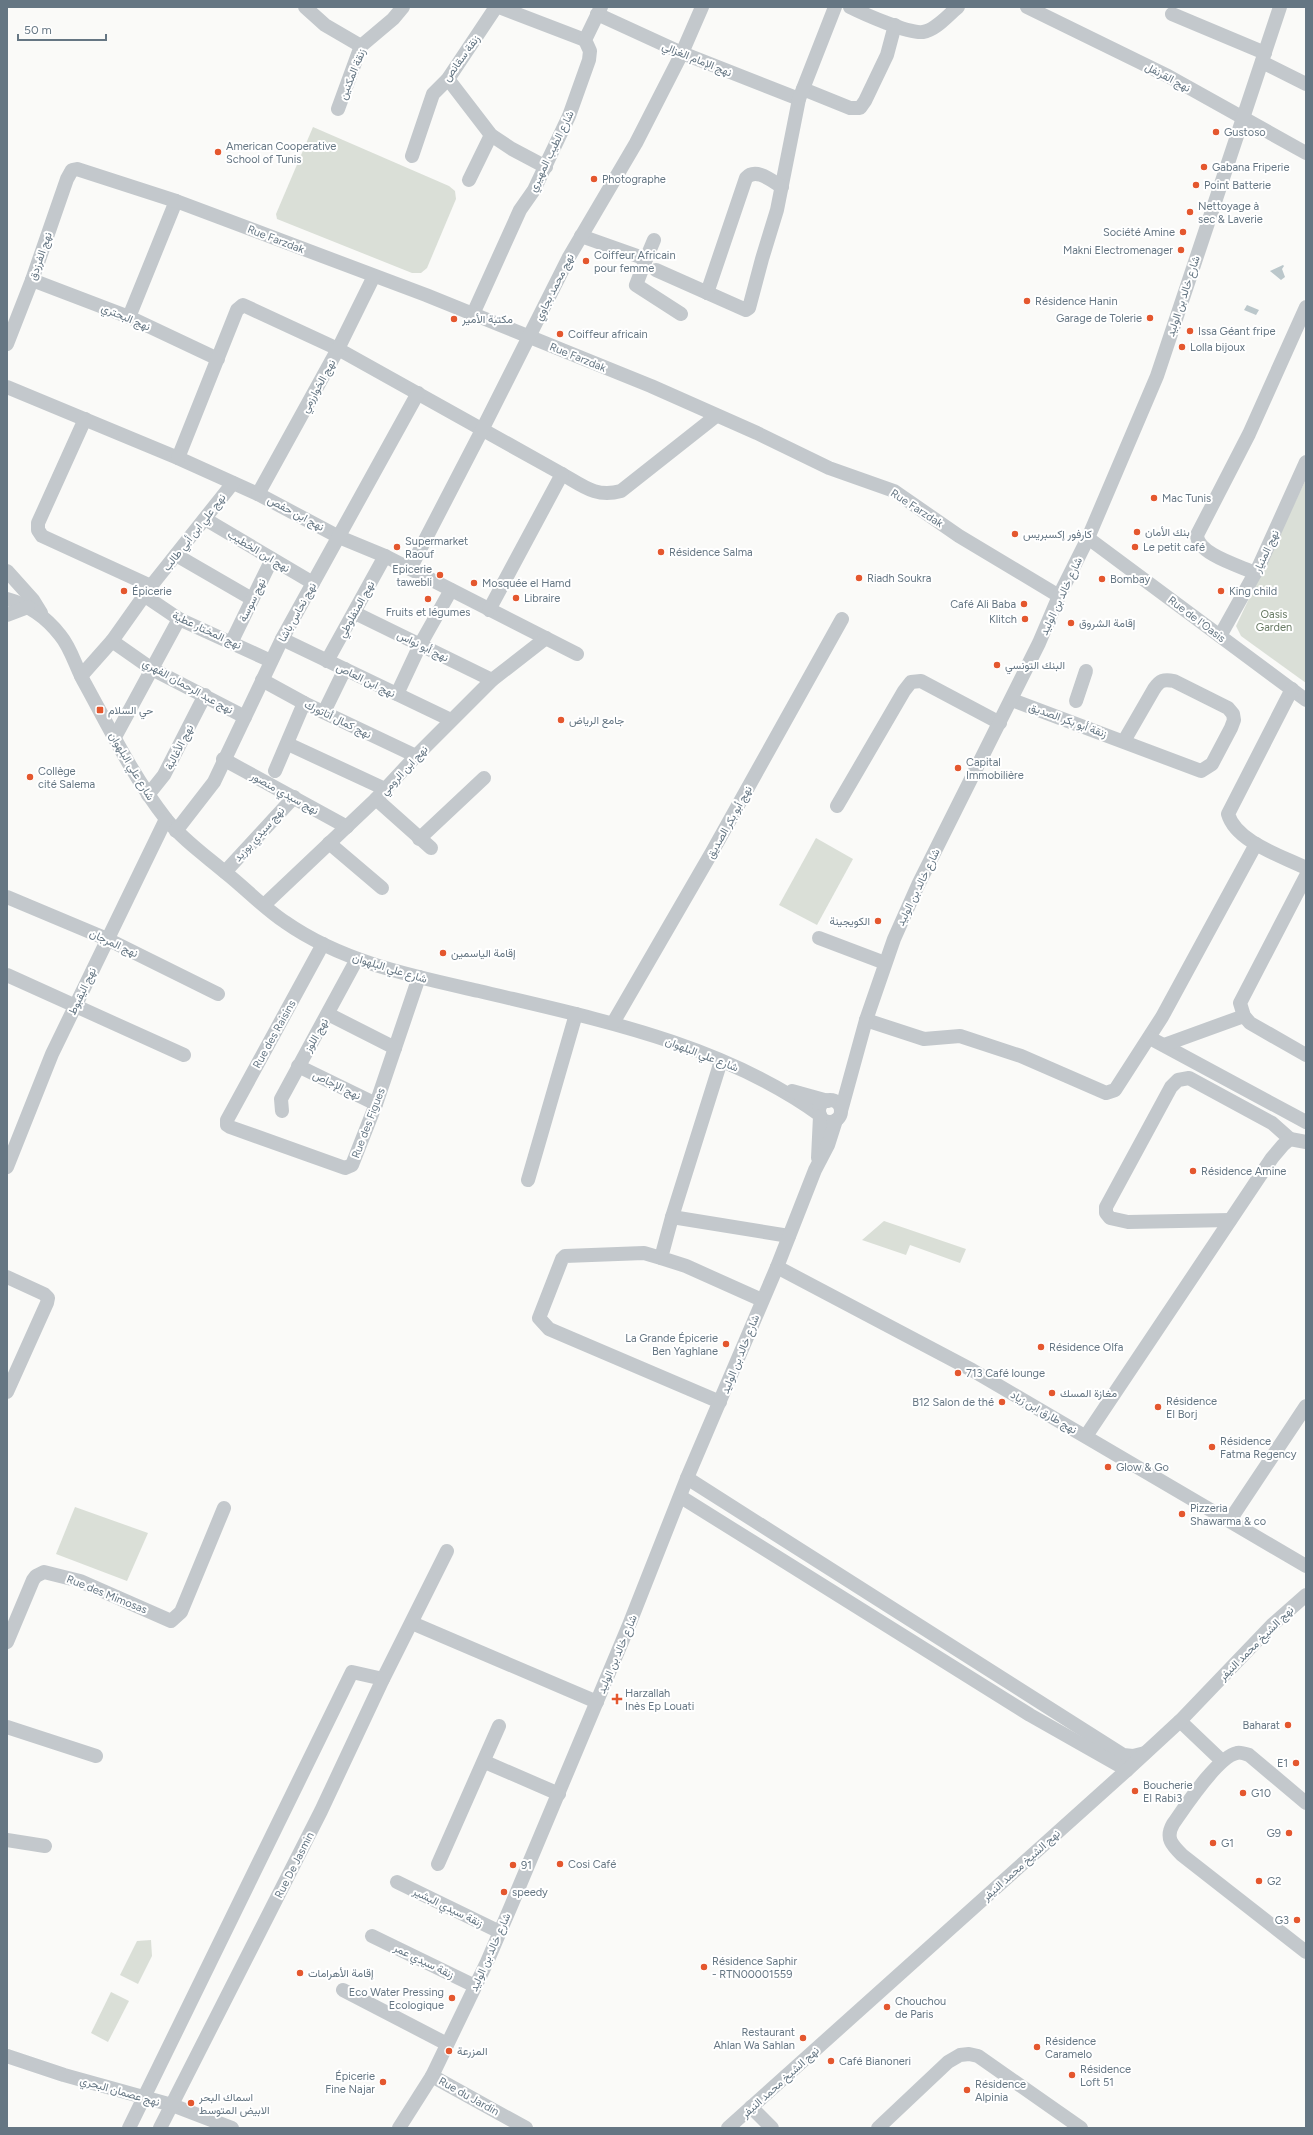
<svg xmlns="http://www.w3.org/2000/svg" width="1313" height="2135" font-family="Figtree,Vazirmatn,sans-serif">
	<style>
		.green { fill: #dadfd7 }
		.water { fill: #bbc7cb }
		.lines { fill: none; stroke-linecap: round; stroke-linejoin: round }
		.minor { stroke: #c3c8cc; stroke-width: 14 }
		.poi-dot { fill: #e4572e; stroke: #fff; stroke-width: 1.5 }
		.labels { text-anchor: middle; stroke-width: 4; stroke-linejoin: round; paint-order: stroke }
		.street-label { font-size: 11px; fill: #657683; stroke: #fff }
		.poi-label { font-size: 11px; fill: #657683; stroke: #fff; text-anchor: start }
		.park-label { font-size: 11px; fill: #687a64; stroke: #fff }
	</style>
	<rect width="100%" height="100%" fill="#fafaf8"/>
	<g class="green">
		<path d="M313 127 449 186 455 191 456 199 427 268 421 273H412L277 219 276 214Z"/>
		<path d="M1306 479V683L1241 636 1236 626Z"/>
		<path d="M816 838 853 859 817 925 779 905Z"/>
		<path d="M884 1221 966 1249 960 1263 910 1245 906 1255 862 1240Z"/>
		<path d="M75 1507 148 1533 127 1581 56 1554Z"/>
		<path d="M151 1940 152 1956 138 1984 120 1975 137 1941Z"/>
		<path d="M111 1992 129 2001 108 2042 91 2033Z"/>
	</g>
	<g class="water">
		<path d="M1283 265 1284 266 1282 269 1285 277 1281 280 1270 271Z"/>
		<path d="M1247 305 1259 310 1256 315 1244 310Z"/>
	</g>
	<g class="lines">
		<g class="minor">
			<path d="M305 7 325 25 361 46"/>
			<path d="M499 7 585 40"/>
			<path d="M850 7C864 14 909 34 923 32 936 30 948 15 958 7"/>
			<path d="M1027 7 1168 76 1306 153"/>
			<path d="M597 14 682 53 799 99"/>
			<path d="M1172 14 1265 53"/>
			<path d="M1262 62 1306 84"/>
			<path d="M448 79 491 135 512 149 546 167"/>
			<path d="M803 89 850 108H860L865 101 887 55 895 25"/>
			<path d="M338 109 361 46 393 19 403 7"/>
			<path d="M412 156 433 94 448 79 496 7"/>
			<path d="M469 180 491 135"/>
			<path d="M581 236 646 259 636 285 681 314"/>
			<path d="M646 259 654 240"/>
			<path d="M656 270 746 310 749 308 762 259 777 210 799 99 835 7"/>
			<path d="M32 280 129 317 218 359"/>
			<path d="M707 293 746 178C756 167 772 181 782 187"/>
			<path d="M473 314 520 210 534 190 569 116 589 60 590 51 585 40 601 7"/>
			<path d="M129 317 176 201"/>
			<path d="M7 344 32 280 67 179 72 170 77 169 176 201 426 295 651 386 757 433 829 468 894 491 959 536 1059 596"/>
			<path d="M7 387 178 458 258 494 339 537 385 556 577 654"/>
			<path d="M85 419 38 523V530L42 536 151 586"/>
			<path d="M178 458 237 310 243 305 338 349 562 474C583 486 596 498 621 491L716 416"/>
			<path d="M258 494 338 349 374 276"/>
			<path d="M205 519 313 583"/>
			<path d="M1088 538 1306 700"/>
			<path d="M176 555 252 599"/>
			<path d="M410 569 482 430 569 257 636 143 682 53 702 7"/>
			<path d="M7 571 33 600 41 613"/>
			<path d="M1255 573C1240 566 1197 554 1197 535L1249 434 1306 307"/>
			<path d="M145 596 179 619 271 661"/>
			<path d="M7 599C29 605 46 617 60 635 71 648 75 665 83 680 109 727 133 777 166 819 183 840 206 856 226 873 246 889 264 908 285 922 342 962 412 976 479 991 596 1019 720 1043 820 1115"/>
			<path d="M489 610 562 474"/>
			<path d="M355 613 492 680"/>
			<path d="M7 615 28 607"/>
			<path d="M1220 636 1259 566 1306 462"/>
			<path d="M282 639 451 720"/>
			<path d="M112 641 152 669 245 717"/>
			<path d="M232 641 272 559"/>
			<path d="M327 661 385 556"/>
			<path d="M81 676 112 641 151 586 233 483"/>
			<path d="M262 680 304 703 416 756"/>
			<path d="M1292 689 1228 814C1236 842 1282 856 1306 868"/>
			<path d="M397 694 420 645 451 590"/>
			<path d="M1012 700 1201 771 1212 764 1231 728 1234 720 1233 714 1228 708 1174 681C1164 679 1160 680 1154 689L1124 741"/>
			<path d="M1076 701 1086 671"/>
			<path d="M324 712 345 669"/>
			<path d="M115 737 179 619"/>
			<path d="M288 744 385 789"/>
			<path d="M223 759 347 827"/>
			<path d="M275 771 304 703"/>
			<path d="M148 795 164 775 205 695"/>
			<path d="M376 799 431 848"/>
			<path d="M837 806 904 691 911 682 921 681 1000 723"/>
			<path d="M176 831 214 782 282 639 418 393"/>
			<path d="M419 839 484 778"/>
			<path d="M329 843 382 888"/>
			<path d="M225 872 294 797"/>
			<path d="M1306 876 1240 1003 1244 1016 1250 1023 1306 1055"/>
			<path d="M7 897 107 939 218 994"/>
			<path d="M264 905 376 799 416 756 492 680 546 638"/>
			<path d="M819 938 885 963"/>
			<path d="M323 944 227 1120V1125L230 1127 345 1168 352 1165 376 1104 419 977"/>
			<path d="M7 975 184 1055"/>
			<path d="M328 1014 395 1048"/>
			<path d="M866 1020 924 1039 960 1036 1021 1056 1106 1093 1115 1090 1162 1017 1256 844"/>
			<path d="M613 1023 712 852 842 619"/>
			<path d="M1150 1038 1306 1122"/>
			<path d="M1164 1045 1244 1016"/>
			<path d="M721 1061 672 1217 661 1258 686 1266 762 1300"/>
			<path d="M298 1066 376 1104"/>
			<path d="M792 1091 828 1101"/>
			<circle cx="830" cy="1111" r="11"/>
			<path d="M282 1111 281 1099 357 959"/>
			<path d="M841 1111 866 1020 894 939 918 885 1039 643 1059 596 1088 538 1157 376 1280 7"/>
			<path d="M818 1158 820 1116"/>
			<path d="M7 1167 52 1054 166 819"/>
			<path d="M528 1180 576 1014"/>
			<path d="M672 1217 789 1236"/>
			<path d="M1230 1220 1128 1222 1110 1218 1106 1213V1207L1171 1087 1178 1080 1189 1078 1272 1123 1290 1139"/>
			<path d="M661 1258 644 1253 565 1256 562 1259 539 1318 549 1329 720 1402"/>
			<path d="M777 1267 972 1370 1306 1566"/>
			<path d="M7 1277 44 1294 48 1298 47 1303 7 1392"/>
			<path d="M1086 1436 1272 1158 1283 1145 1290 1139 1306 1142"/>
			<path d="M687 1478 1123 1755 1133 1756 1145 1753"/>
			<path d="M681 1497 1030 1715 1127 1770"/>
			<path d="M1230 1520 1306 1406"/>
			<path d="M412 1623 597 1702"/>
			<path d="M7 1642 33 1580 36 1576 44 1572 80 1581 171 1621 181 1612 224 1508"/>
			<path d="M1180 1721 1222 1761"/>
			<path d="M7 1727 96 1756"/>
			<path d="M485 1762 559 1794"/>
			<path d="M1306 1803 1249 1755C1246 1754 1240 1752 1237 1753 1217 1757 1185 1807 1173 1824 1165 1838 1172 1845 1182 1855L1306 1952"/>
			<path d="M7 1840 45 1846"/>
			<path d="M438 1864 499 1726"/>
			<path d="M397 1882 500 1932"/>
			<path d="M372 1936 475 1986"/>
			<path d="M343 1990 447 2044"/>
			<path d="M7 2056 64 2075 172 2105 232 2128"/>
			<path d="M432 2076 526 2128"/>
			<path d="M751 2107 772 2128"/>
			<path d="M129 2128 352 1672 383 1679"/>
			<path d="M160 2128 321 1811 383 1679 447 1551"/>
			<path d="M399 2128 432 2076 487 1962 511 1906 629 1625 687 1478 777 1267 815 1170 828 1145 836 1120"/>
			<path d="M728 2128 1127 1770 1180 1721 1272 1625 1306 1595"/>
			<path d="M878 2128 948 2062 960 2055 969 2054 978 2056 1081 2128"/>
		</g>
	</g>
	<g class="poi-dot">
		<circle cx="1216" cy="132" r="4"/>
		<circle cx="218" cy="152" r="4"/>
		<circle cx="1204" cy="167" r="4"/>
		<circle cx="594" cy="179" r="4"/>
		<circle cx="1196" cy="185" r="4"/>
		<circle cx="1190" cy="212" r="4"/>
		<circle cx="1183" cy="232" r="4"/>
		<circle cx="1181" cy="250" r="4"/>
		<circle cx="586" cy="261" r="4"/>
		<circle cx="1027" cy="301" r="4"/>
		<circle cx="1150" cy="318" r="4"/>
		<circle cx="454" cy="319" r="4"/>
		<circle cx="1190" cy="331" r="4"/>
		<circle cx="560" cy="334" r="4"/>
		<circle cx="1182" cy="347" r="4"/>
		<circle cx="1154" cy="498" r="4"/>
		<circle cx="1137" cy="532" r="4"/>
		<circle cx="1015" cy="534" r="4"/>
		<circle cx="397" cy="547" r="4"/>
		<circle cx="1135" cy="547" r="4"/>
		<circle cx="661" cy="552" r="4"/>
		<circle cx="440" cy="575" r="4"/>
		<circle cx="859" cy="578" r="4"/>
		<circle cx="1102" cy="579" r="4"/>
		<circle cx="474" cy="583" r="4"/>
		<circle cx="124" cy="591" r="4"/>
		<circle cx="1221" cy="591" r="4"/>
		<circle cx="516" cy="598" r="4"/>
		<circle cx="428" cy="599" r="4"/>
		<circle cx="1024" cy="604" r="4"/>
		<circle cx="1025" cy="619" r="4"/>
		<circle cx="1071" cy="623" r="4"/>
		<circle cx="997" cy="665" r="4"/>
		<rect x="96" y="706" width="8" height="8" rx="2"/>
		<circle cx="561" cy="720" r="4"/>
		<circle cx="958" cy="768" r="4"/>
		<circle cx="30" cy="777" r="4"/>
		<circle cx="878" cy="921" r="4"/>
		<circle cx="443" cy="953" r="4"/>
		<circle cx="1193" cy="1171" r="4"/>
		<circle cx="726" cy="1344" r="4"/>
		<circle cx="1041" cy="1347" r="4"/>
		<circle cx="958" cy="1373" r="4"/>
		<circle cx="1052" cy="1393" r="4"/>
		<circle cx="1002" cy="1402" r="4"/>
		<circle cx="1158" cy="1407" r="4"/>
		<circle cx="1212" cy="1447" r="4"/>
		<circle cx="1108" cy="1467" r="4"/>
		<circle cx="1182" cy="1514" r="4"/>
		<path d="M615 1693h4v4h4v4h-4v4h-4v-4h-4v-4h4z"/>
		<circle cx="1288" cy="1725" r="4"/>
		<circle cx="1296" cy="1763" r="4"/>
		<circle cx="1135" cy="1791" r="4"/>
		<circle cx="1243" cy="1793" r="4"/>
		<circle cx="1289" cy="1833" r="4"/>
		<circle cx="1213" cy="1843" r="4"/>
		<circle cx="560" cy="1864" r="4"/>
		<circle cx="513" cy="1865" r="4"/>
		<circle cx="1259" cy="1881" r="4"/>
		<circle cx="504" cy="1892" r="4"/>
		<circle cx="1297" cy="1920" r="4"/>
		<circle cx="704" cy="1967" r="4"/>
		<circle cx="300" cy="1973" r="4"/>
		<circle cx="452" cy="1998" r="4"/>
		<circle cx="887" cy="2007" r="4"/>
		<circle cx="803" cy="2038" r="4"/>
		<circle cx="1037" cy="2047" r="4"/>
		<circle cx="449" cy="2051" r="4"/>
		<circle cx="831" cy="2061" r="4"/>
		<circle cx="1072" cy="2075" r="4"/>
		<circle cx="383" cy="2082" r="4"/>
		<circle cx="967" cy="2090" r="4"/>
		<circle cx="191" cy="2103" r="4"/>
	</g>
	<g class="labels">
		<g class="street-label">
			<text transform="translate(461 58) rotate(-54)" y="4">زنقة سقانص</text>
			<text transform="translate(697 59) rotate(22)" y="4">نهج الإمام الغزالي</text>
			<text transform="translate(352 74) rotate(-68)" y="4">زنقة المكنين</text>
			<text transform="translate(1168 77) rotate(28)" y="4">نهج القرنفل</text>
			<text transform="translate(551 151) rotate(-64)" y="4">شارع الطيب المهيري</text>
			<text transform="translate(276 239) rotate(21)" y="4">Rue Farzdak</text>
			<text transform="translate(40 256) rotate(-71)" y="4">نهج الفرزدق</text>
			<text transform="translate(554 287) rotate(-63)" y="4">نهج محمد بجاوي</text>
			<text transform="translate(1183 296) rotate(-72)" y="4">شارع خالد بن الوليد</text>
			<text transform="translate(126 317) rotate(23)" y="4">نهج البحتري</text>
			<text transform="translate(578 357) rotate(22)" y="4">Rue Farzdak</text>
			<text transform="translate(318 386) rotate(-61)" y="4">نهج الخوارزمي</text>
			<text transform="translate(917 508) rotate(33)" y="4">Rue Farzdak</text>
			<text transform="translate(296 513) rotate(28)" y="4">نهج ابن حفص</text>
			<text transform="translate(194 532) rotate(-52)" y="4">نهج علي ابن أبي طالب</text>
			<text transform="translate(259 551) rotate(31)" y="4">نهج ابن الخطيب</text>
			<text transform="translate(1266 551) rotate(-65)" y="4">نهج المنيار</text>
			<text transform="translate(1061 596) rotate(-65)" y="4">شارع خالد بن الوليد</text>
			<text transform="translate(252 600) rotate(-64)" y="4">نهج سوسة</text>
			<text transform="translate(356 609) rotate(-61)" y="4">نهج المنفلوطي</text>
			<text transform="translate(297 612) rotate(-61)" y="4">نهج نحاس باشا</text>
			<text transform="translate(1197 619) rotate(37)" y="4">Rue de l'Oasis</text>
			<text transform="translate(207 630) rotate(25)" y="4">نهج المختار عطية</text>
			<text transform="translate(423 646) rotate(26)" y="4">نهج أبو نواس</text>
			<text transform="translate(366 680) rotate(26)" y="4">نهج ابن العاص</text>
			<text transform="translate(188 686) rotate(29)" y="4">نهج عبد الرحمان الفهري</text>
			<text transform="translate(338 719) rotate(26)" y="4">نهج كمال أتاتورك</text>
			<text transform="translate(1068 720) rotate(20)" y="4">زنقة أبو بكر الصديق</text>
			<text transform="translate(179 747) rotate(-63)" y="4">نهج الأغالبة</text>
			<text transform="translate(132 766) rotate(59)" y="4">شارع علي البلهوان</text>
			<text transform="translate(404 770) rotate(-47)" y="4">نهج ابن الرومي</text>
			<text transform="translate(285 793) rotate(29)" y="4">نهج سيدي منصور</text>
			<text transform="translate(729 822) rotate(-61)" y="4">نهج أبو بكر الصديق</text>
			<text transform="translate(259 834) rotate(-48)" y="4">نهج سيدي بوزيد</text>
			<text transform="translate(918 887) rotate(-64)" y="4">شارع خالد بن الوليد</text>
			<text transform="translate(114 943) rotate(25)" y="4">نهج المرجان</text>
			<text transform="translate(390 968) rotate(17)" y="4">شارع علي البلهوان</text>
			<text transform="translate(82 991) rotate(-65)" y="4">نهج اليقبوط</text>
			<text transform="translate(274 1034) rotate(-61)" y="4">Rue des Raisins</text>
			<text transform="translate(316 1035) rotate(-60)" y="4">نهج اللوز</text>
			<text transform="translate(702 1054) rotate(21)" y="4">شارع علي البلهوان</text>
			<text transform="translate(337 1085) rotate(26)" y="4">نهج الإجاص</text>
			<text transform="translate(368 1123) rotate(-69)" y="4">Rue des Figues</text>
			<text transform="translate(740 1354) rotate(-68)" y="4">شارع خالد بن الوليد</text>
			<text transform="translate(1044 1412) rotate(30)" y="4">نهج طارق ابن زياد</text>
			<text transform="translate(107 1594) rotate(22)" y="4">Rue des Mimosas</text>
			<text transform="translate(1256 1643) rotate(-45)" y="4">نهج الشيخ محمد النيفر</text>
			<text transform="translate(617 1654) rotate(-67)" y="4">شارع خالد بن الوليد</text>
			<text transform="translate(294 1865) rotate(-63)" y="4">Rue De Jasmin</text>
			<text transform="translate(1021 1865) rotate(-42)" y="4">نهج الشيخ محمد النيفر</text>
			<text transform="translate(448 1907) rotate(26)" y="4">زنقة سيدي البشير</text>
			<text transform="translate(490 1952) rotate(-66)" y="4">شارع خالد بن الوليد</text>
			<text transform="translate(424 1961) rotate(26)" y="4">زنقة سيدي عمر</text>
			<text transform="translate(780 2082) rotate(-42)" y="4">نهج الشيخ محمد النيفر</text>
			<text transform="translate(120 2091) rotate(16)" y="4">نهج عصمان البحري</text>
			<text transform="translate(469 2096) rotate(29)" y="4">Rue du Jardin</text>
		</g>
		<g class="poi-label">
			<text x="1224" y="136">Gustoso</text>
			<text x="226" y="150">American Cooperative<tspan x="226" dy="13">School of Tunis</tspan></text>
			<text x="1212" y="171">Gabana Friperie</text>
			<text x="602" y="183">Photographe</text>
			<text x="1204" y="189">Point Batterie</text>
			<text x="1198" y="210">Nettoyage à<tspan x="1198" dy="13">sec &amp; Laverie</tspan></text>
			<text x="1175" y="236" text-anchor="end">Société Amine</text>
			<text x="1173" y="254" text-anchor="end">Makni Electromenager</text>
			<text x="594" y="259">Coiffeur Africain<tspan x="594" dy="13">pour femme</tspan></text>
			<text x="1035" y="305">Résidence Hanin</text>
			<text x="1142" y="322" text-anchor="end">Garage de Tolerie</text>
			<text x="462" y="323">مكتبة الأمير</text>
			<text x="1198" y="335">Issa Géant fripe</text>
			<text x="568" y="338">Coiffeur africain</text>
			<text x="1190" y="351">Lolla bijoux</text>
			<text x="1162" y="502">Mac Tunis</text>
			<text x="1145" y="536">بنك الأمان</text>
			<text x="1023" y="538">كارفور إكسبريس</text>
			<text x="405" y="545">Supermarket<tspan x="405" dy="13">Raouf</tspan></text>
			<text x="1143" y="551">Le petit café</text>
			<text x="669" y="556">Résidence Salma</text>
			<text x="432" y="573" text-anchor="end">Epicerie<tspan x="432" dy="13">tawebli</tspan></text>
			<text x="867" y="582">Riadh Soukra</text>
			<text x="1110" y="583">Bombay</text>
			<text x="482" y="587">Mosquée el Hamd</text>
			<text x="132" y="595">Épicerie</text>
			<text x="1229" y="595">King child</text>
			<text x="524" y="602">Libraire</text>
			<text x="1016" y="608" text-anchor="end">Café Ali Baba</text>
			<text x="428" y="616" text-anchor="middle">Fruits et légumes</text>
			<text x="1017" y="623" text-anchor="end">Klitch</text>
			<text x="1079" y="627">إقامة الشروق</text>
			<text x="1005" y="669">البنك التونسي</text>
			<text x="108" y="714">حي السلام</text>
			<text x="569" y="724">جامع الرياض</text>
			<text x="966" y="766">Capital<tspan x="966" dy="13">Immobilière</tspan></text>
			<text x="38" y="775">Collège<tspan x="38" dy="13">cité Salema</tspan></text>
			<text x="870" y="925" text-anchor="end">الكويجينة</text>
			<text x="451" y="957">إقامة الياسمين</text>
			<text x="1201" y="1175">Résidence Amine</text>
			<text x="718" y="1342" text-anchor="end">La Grande Épicerie<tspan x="718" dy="13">Ben Yaghlane</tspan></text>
			<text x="1049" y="1351">Résidence Olfa</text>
			<text x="966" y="1377">713 Café lounge</text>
			<text x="1060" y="1397">مغازة المسك</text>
			<text x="1166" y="1405">Résidence<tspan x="1166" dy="13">El Borj</tspan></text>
			<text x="994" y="1406" text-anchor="end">B12 Salon de thé</text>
			<text x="1220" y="1445">Résidence<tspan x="1220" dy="13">Fatma Regency</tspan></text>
			<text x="1116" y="1471">Glow &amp; Go</text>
			<text x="1190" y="1512">Pizzeria<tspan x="1190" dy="13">Shawarma &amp; co</tspan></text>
			<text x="625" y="1697">Harzallah<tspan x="625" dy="13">Inès Ep Louati</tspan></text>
			<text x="1280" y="1729" text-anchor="end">Baharat</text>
			<text x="1288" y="1767" text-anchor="end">E1</text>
			<text x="1143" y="1789">Boucherie<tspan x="1143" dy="13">El Rabi3</tspan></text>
			<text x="1251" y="1797">G10</text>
			<text x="1281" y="1837" text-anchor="end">G9</text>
			<text x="1221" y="1847">G1</text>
			<text x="568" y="1868">Cosi Café</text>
			<text x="521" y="1869">91</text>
			<text x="1267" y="1885">G2</text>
			<text x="512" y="1896">speedy</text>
			<text x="1289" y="1924" text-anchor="end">G3</text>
			<text x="712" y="1965">Résidence Saphir<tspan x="712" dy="13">- RTN00001559</tspan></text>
			<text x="308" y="1977">إقامة الأهرامات</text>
			<text x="444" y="1996" text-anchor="end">Eco Water Pressing<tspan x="444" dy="13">Ecologique</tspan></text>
			<text x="895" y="2005">Chouchou<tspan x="895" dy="13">de Paris</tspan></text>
			<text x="795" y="2036" text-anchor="end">Restaurant<tspan x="795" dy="13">Ahlan Wa Sahlan</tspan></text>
			<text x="1045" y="2045">Résidence<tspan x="1045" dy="13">Caramelo</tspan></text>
			<text x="457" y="2055">المزرعة</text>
			<text x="839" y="2065">Café Bianoneri</text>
			<text x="1080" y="2073">Résidence<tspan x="1080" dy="13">Loft 51</tspan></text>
			<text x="375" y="2080" text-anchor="end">Épicerie<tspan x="375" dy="13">Fine Najar</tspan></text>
			<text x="975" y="2088">Résidence<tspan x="975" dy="13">Alpinia</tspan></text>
			<text x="199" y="2101">اسماك البحر<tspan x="199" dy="13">الابيض المتوسط</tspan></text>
		</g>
		<g class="park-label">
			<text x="1274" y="618">Oasis<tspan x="1274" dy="13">Garden</tspan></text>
		</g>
	</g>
	<rect width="1313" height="2135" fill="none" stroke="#657683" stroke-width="16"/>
	<path d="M18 34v6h88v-6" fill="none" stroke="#657683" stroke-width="2"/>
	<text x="24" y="34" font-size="12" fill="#657683" stroke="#ffffff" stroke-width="3" paint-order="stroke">50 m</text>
</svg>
